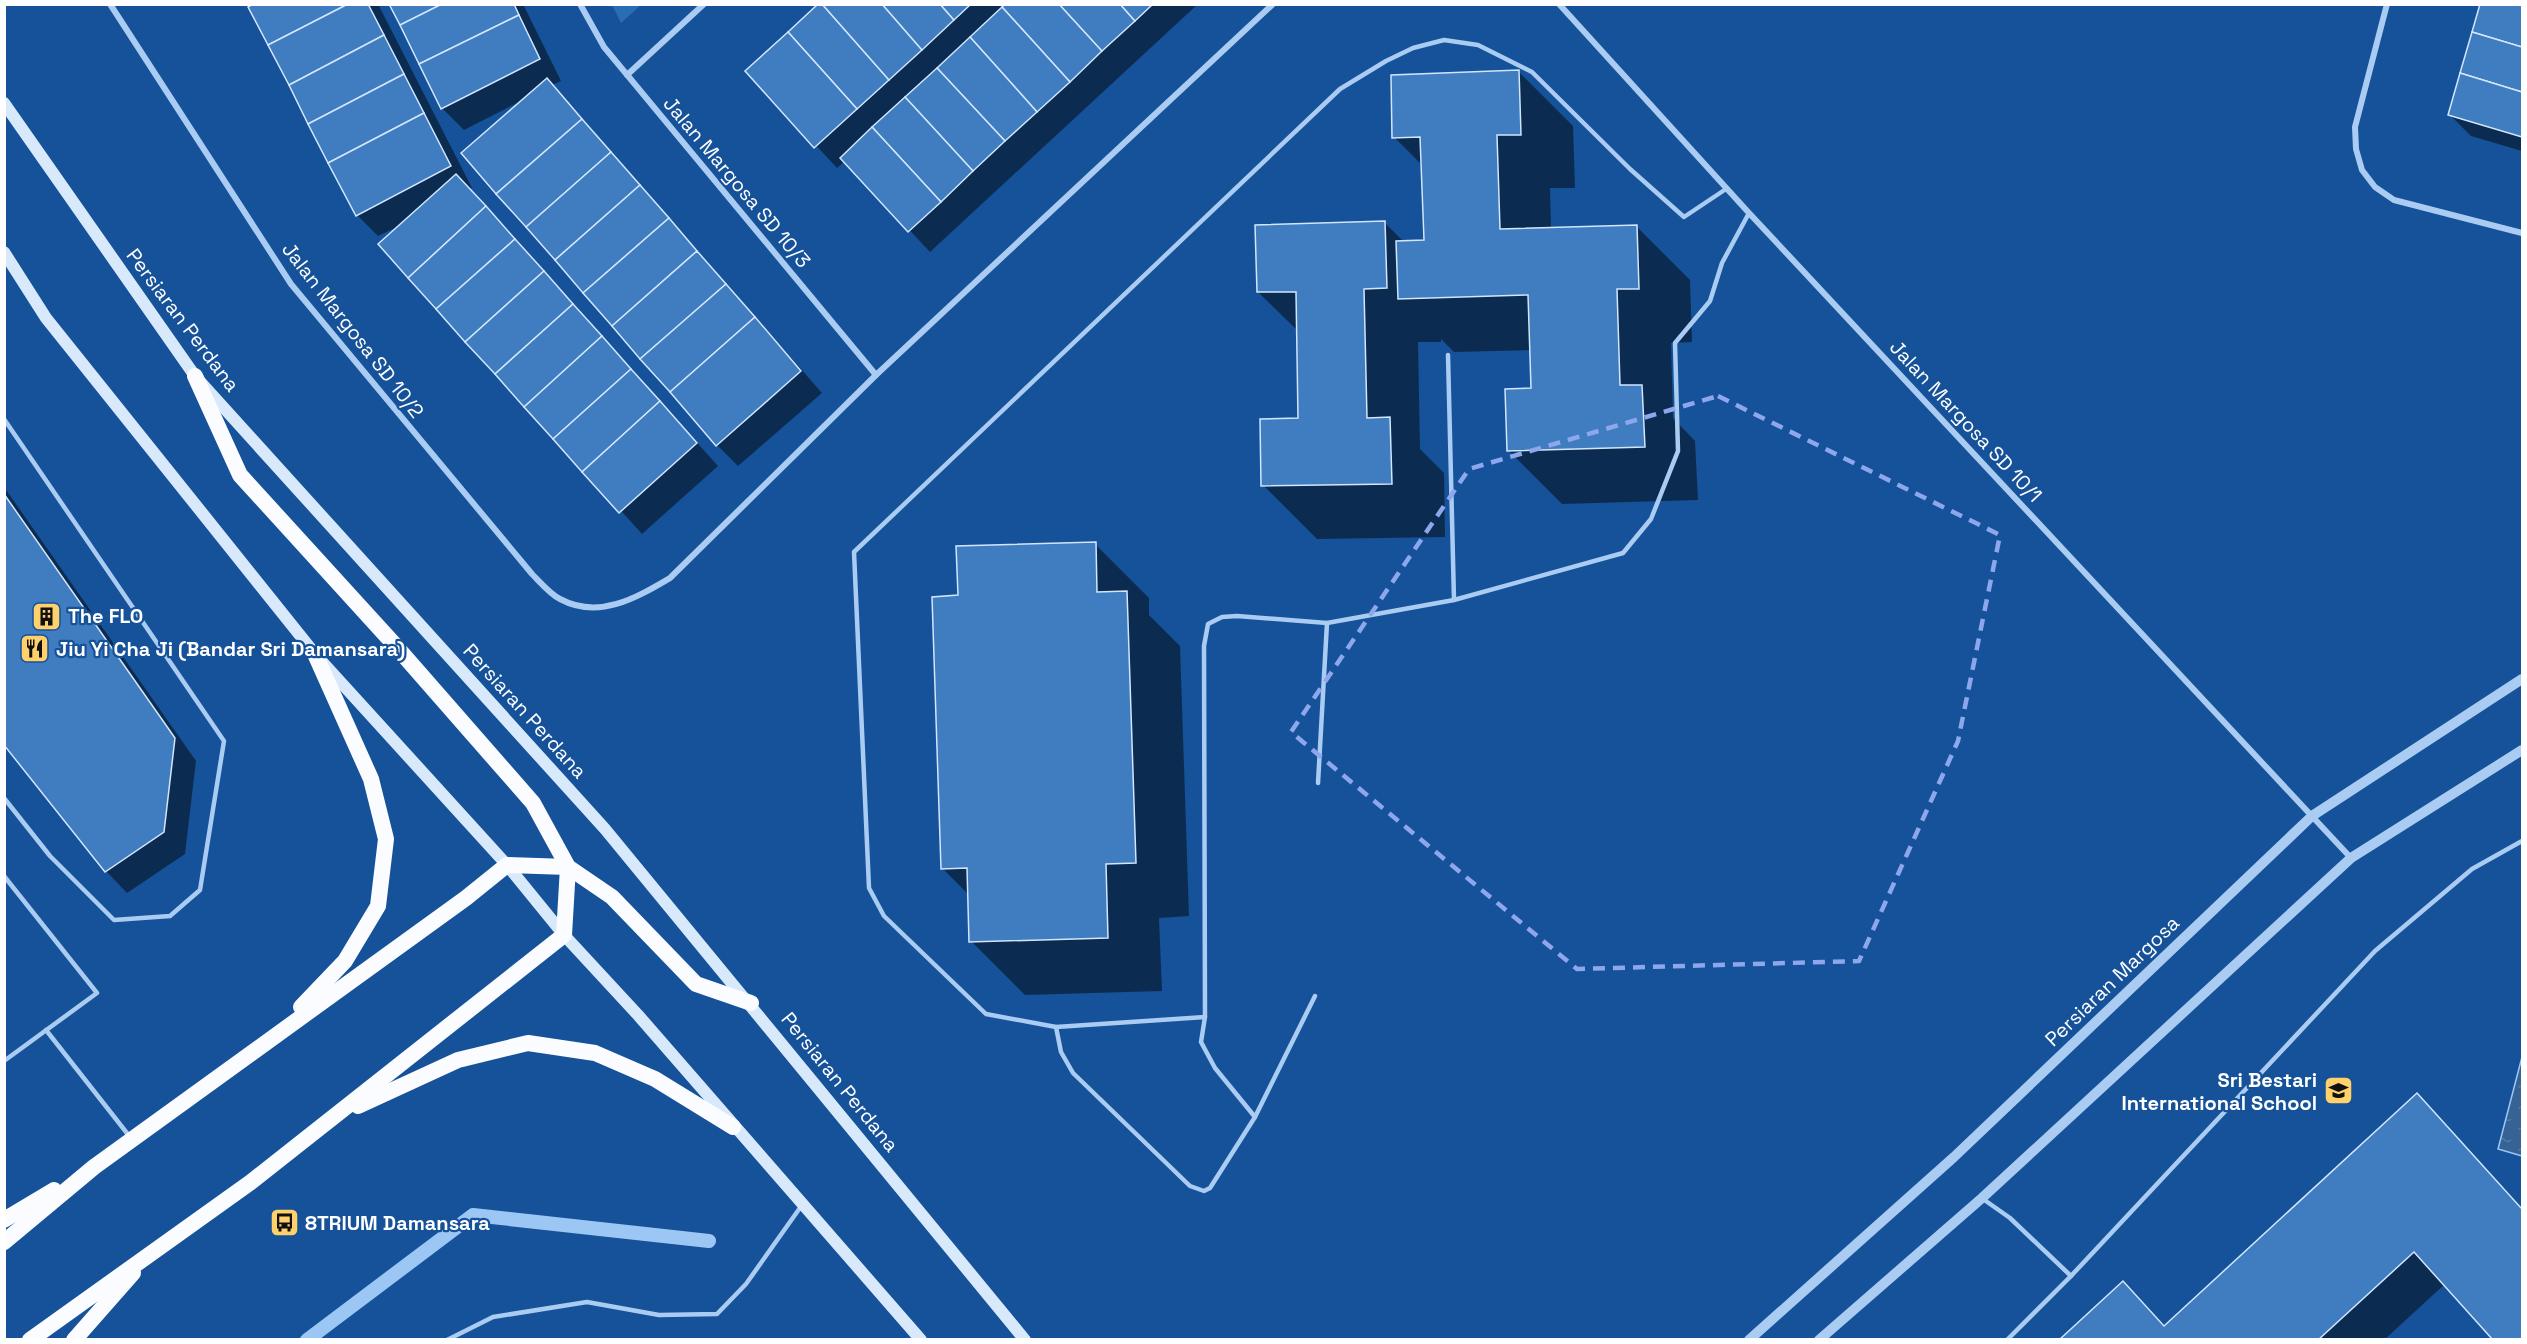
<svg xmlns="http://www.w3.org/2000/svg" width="2527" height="1344" font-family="'Space Grotesk',sans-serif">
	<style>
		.green { fill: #296db7 }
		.water { fill: url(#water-ripples); stroke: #9cc7f5; stroke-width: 1.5 }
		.shadow { fill: #0007 }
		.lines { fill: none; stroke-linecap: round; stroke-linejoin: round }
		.stream { stroke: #9cc7f5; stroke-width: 14 }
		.building { fill: #3f7cc0; stroke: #d2e6fc; stroke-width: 1.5 }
		.service { stroke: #aaccf2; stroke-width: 4.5 }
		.minor { stroke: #aaccf2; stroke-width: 6 }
		.tertiary { stroke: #aaccf2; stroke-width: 10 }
		.secondary { stroke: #d9e9fc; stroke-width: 12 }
		.trunk { stroke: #fafcff; stroke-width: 16 }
		.marked { fill: none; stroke: #8ea6ec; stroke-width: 4.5; stroke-dasharray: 12 8; stroke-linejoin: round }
		.labels { text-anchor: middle; stroke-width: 4.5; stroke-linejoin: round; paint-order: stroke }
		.street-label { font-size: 20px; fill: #fff; stroke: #165299 }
		.poi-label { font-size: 20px; font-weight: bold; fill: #fff; stroke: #165299; text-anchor: start }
	</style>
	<defs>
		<pattern id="water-ripples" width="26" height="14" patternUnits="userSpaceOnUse" patternTransform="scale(1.5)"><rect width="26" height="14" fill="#376295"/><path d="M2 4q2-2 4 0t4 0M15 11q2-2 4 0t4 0" fill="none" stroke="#557aa5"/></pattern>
	</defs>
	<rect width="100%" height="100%" fill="#165299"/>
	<path class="green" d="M612 5H641L621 23Z"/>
	<path class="water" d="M2522 1057V1156L2498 1149Z"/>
	<g class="shadow">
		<path d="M249 4H378L472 188 469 189 718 466 642 534 381 245 401 225 378 236 357 215Z"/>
		<path d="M391 4H523L561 81 552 85 822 393 738 466 717 445 521 101 464 130 442 108Z"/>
		<path d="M820 4H1198L930 252 845 161 837 168 747 71Z"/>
		<path d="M2482 4H2522V151L2471 136 2449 114Z"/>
		<path d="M1519 72 1573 126 1575 188H1550L1551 229 1636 226 1690 280 1692 342 1671 343 1673 418 1695 441 1698 500 1562 504 1508 450 1533 389 1532 350 1454 352 1441 339V342H1418L1420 449 1444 473 1445 537 1317 539 1263 485 1300 420 1298 331 1258 292 1385 223 1404 242H1425L1423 166 1394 137Z"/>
		<path d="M4 487 196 761 185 854 127 893 106 871 4 743Z"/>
		<path d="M1095 544 1149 598V615L1180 646 1189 916 1159 918 1162 991 1025 995 971 941 970 896 942 868 960 597Z"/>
		<path d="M2417 1095 2522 1208V1340H2495L2445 1284 2384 1340H2062L2123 1283 2166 1327Z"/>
	</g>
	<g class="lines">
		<path class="stream" d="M307 1340 473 1215 709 1241"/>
	</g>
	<g class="building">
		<path d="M253 4H348L268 45 248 7Z"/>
		<path d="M348 4H368L384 35 289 85 268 45Z"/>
		<path d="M389 4H442L400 25Z"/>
		<path d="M442 4H514L519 15 419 64 400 25Z"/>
		<path d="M818 4H822L889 80 857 109 788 32Z"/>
		<path d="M822 4H882L922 50 889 80Z"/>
		<path d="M882 4H940L954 20 922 50Z"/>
		<path d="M940 4H971L954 20Z"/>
		<path d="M1005 4H1059L1102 51 1070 82 1002 7Z"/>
		<path d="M1059 4H1120L1135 21 1102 51Z"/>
		<path d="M1120 4H1153L1135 21Z"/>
		<path d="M2480 4H2522V47L2472 32Z"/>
		<path d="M1002 7 1070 82 1037 112 970 37Z"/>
		<path d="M519 15 540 59 441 109 419 64Z"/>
		<path d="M788 32 857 109 814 148 745 71Z"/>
		<path d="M2472 32 2522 47V92L2460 73Z"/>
		<path d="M384 35 404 74 308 124 289 85Z"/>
		<path d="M970 37 1037 112 1005 141 937 68Z"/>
		<path d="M937 68 1005 141 973 171 905 97Z"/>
		<path d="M1519 70 1521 135H1497L1500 229 1637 225 1639 289H1617L1620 385H1642L1645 447 1507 451 1505 389 1531 388 1528 295 1398 299 1396 241 1424 240 1420 137 1392 138 1391 75Z"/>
		<path d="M2460 73 2522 92V137L2448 115Z"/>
		<path d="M404 74 424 113 328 163 308 124Z"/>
		<path d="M547 78 582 119 496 194 461 153Z"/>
		<path d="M905 97 973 171 941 202 872 127Z"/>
		<path d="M424 113 451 166 356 216 328 163Z"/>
		<path d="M582 119 611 152 526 227 496 194Z"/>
		<path d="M872 127 941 202 908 232 840 158Z"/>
		<path d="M611 152 640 185 555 260 526 227Z"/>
		<path d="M456 174 486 206 408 278 378 244Z"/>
		<path d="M640 185 669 218 583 293 555 260Z"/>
		<path d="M486 206 515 239 436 309 408 278Z"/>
		<path d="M669 218 697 251 612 326 583 293Z"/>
		<path d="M1385 221 1387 288 1364 289 1367 418 1390 417 1392 484 1261 486 1260 419 1298 418 1296 292H1257L1255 225Z"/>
		<path d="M515 239 544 271 465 342 436 309Z"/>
		<path d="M697 251 726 284 640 359 612 326Z"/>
		<path d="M544 271 573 304 495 374 465 342Z"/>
		<path d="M726 284 755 317 670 392 640 359Z"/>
		<path d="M573 304 602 336 524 407 495 374Z"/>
		<path d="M755 317 801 371 716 446 670 392Z"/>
		<path d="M602 336 631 369 553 439 524 407Z"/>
		<path d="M631 369 660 401 582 472 553 439Z"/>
		<path d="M660 401 697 443 619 513 582 472Z"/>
		<path d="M4 494 175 738 164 832 105 872 4 745Z"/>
		<path d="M1096 542 1097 592 1127 591 1136 863 1106 864 1108 938 969 942 967 868 941 869 932 597 958 595 956 546Z"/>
		<path d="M2417 1093 2522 1209V1340H2493L2414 1252 2318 1340H2059L2123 1281 2164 1326Z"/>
	</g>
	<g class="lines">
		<g class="service">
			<path d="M1448 355 1454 600"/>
			<path d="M4 419 224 741 200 890 170 916 114 920 50 856 4 798"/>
			<path d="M1318 783 1327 623"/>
			<path d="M4 876 97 993 4 1061"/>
			<path d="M1315 996 1255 1117 1215 1068 1201 1042 1205 1017 1204 646 1208 624 1222 617 1237 616 1327 623 1454 600 1623 553 1651 519 1678 451 1675 343 1710 301 1722 263 1749 213"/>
			<path d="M1205 1017 1056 1027 986 1014 884 916 869 888 854 552 1340 89 1386 61 1413 48 1444 40 1478 45 1532 72 1630 169 1684 217 1726 189"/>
			<path d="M1056 1027 1061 1052 1073 1073 1190 1186 1204 1191 1210 1188 1255 1117"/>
			<path d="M46 1030 130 1137"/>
			<path d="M1983 1199 2010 1218 2071 1276"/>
			<path d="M447 1340 493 1317 587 1302 659 1315 717 1314 746 1284 802 1205"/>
			<path d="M2007 1340 2071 1276 2375 951 2472 869 2522 841"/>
		</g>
		<g class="minor">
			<path d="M110 4 291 284 532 574C540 582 550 594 560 599 599 620 636 598 670 578L876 375 1273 4"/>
			<path d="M580 4 604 47 876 375"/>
			<path d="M1559 4 1749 213 2351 858"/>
			<path d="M2387 4 2355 127 2356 149 2362 170 2375 187 2394 200 2522 233"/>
			<path d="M627 75 704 4"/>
		</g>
		<g class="tertiary">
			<path d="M1749 1340 1954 1157 2312 816 2522 679"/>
			<path d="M1819 1340 1982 1198 2351 858 2522 750"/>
		</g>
		<g class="secondary">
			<path d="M4 103 195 376 605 829 1025 1340"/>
			<path d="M4 252 46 318 315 654 507 865 564 935 638 1015 921 1340"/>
		</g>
		<g class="trunk">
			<path d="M195 376 240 475 393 643 533 803 568 867 612 897 696 984 751 1003"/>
			<path d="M301 1007 345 961 378 906 386 839 371 779 315 654"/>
			<path d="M358 1106 458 1060 528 1043 595 1053 655 1079 733 1127"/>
			<path d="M4 1220 54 1190"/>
			<path d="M4 1242 94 1167 466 898 507 865 568 867"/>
			<path d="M30 1340 251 1182 564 935 568 867"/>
			<path d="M74 1340 133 1273"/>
		</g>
	</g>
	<path class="marked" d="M1718 396 2000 535 1958 741 1859 961 1577 969 1291 732 1469 469Z"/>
	<defs>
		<symbol id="building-square" viewBox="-11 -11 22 22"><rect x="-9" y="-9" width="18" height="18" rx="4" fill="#ffd16b" stroke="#165299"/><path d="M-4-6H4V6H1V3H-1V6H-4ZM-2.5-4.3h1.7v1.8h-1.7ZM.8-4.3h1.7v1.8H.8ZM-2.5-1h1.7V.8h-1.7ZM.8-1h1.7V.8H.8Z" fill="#111"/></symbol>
		<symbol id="restaurant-square" viewBox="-11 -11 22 22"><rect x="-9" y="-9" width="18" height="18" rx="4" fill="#ffd16b" stroke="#165299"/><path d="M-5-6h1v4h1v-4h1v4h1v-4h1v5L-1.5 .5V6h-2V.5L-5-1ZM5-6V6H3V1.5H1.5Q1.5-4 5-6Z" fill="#111"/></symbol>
		<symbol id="school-square" viewBox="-11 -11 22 22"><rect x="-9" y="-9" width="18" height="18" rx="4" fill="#ffd16b" stroke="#165299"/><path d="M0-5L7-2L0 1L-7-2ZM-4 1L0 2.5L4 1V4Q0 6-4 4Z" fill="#111"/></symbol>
		<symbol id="bus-square" viewBox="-11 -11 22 22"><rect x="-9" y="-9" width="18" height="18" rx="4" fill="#ffd16b" stroke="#165299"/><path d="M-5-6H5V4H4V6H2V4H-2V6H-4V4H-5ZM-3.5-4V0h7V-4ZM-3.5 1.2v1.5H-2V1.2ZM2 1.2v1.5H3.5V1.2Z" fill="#111"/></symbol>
	</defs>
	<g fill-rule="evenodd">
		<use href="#building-square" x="30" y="600" width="33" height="33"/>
		<use href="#restaurant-square" x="18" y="632" width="33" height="33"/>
		<use href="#school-square" x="2322" y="1074" width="33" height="33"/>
		<use href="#bus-square" x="268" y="1206" width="33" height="33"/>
	</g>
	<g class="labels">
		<g class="street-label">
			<text transform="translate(737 182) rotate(50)" y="7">Jalan Margosa SD 10/3</text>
			<text transform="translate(183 320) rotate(53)" y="7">Persiaran Perdana</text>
			<text transform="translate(353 330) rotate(52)" y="7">Jalan Margosa SD 10/2</text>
			<text transform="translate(1966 421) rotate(47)" y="7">Jalan Margosa SD 10/1</text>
			<text transform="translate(525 711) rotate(48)" y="7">Persiaran Perdana</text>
			<text transform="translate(2112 981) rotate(-44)" y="7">Persiaran Margosa</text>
			<text transform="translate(840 1082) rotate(51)" y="7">Persiaran Perdana</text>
		</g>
		<g class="poi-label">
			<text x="68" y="623">The FLO</text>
			<text x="56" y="656">Jiu Yi Cha Ji (Bandar Sri Damansara)</text>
			<text x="2317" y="1087" text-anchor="end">Sri Bestari<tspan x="2317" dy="23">International School</tspan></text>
			<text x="305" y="1230">8TRIUM Damansara</text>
		</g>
	</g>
	<rect width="2527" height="1344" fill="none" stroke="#ffffff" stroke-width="12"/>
</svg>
